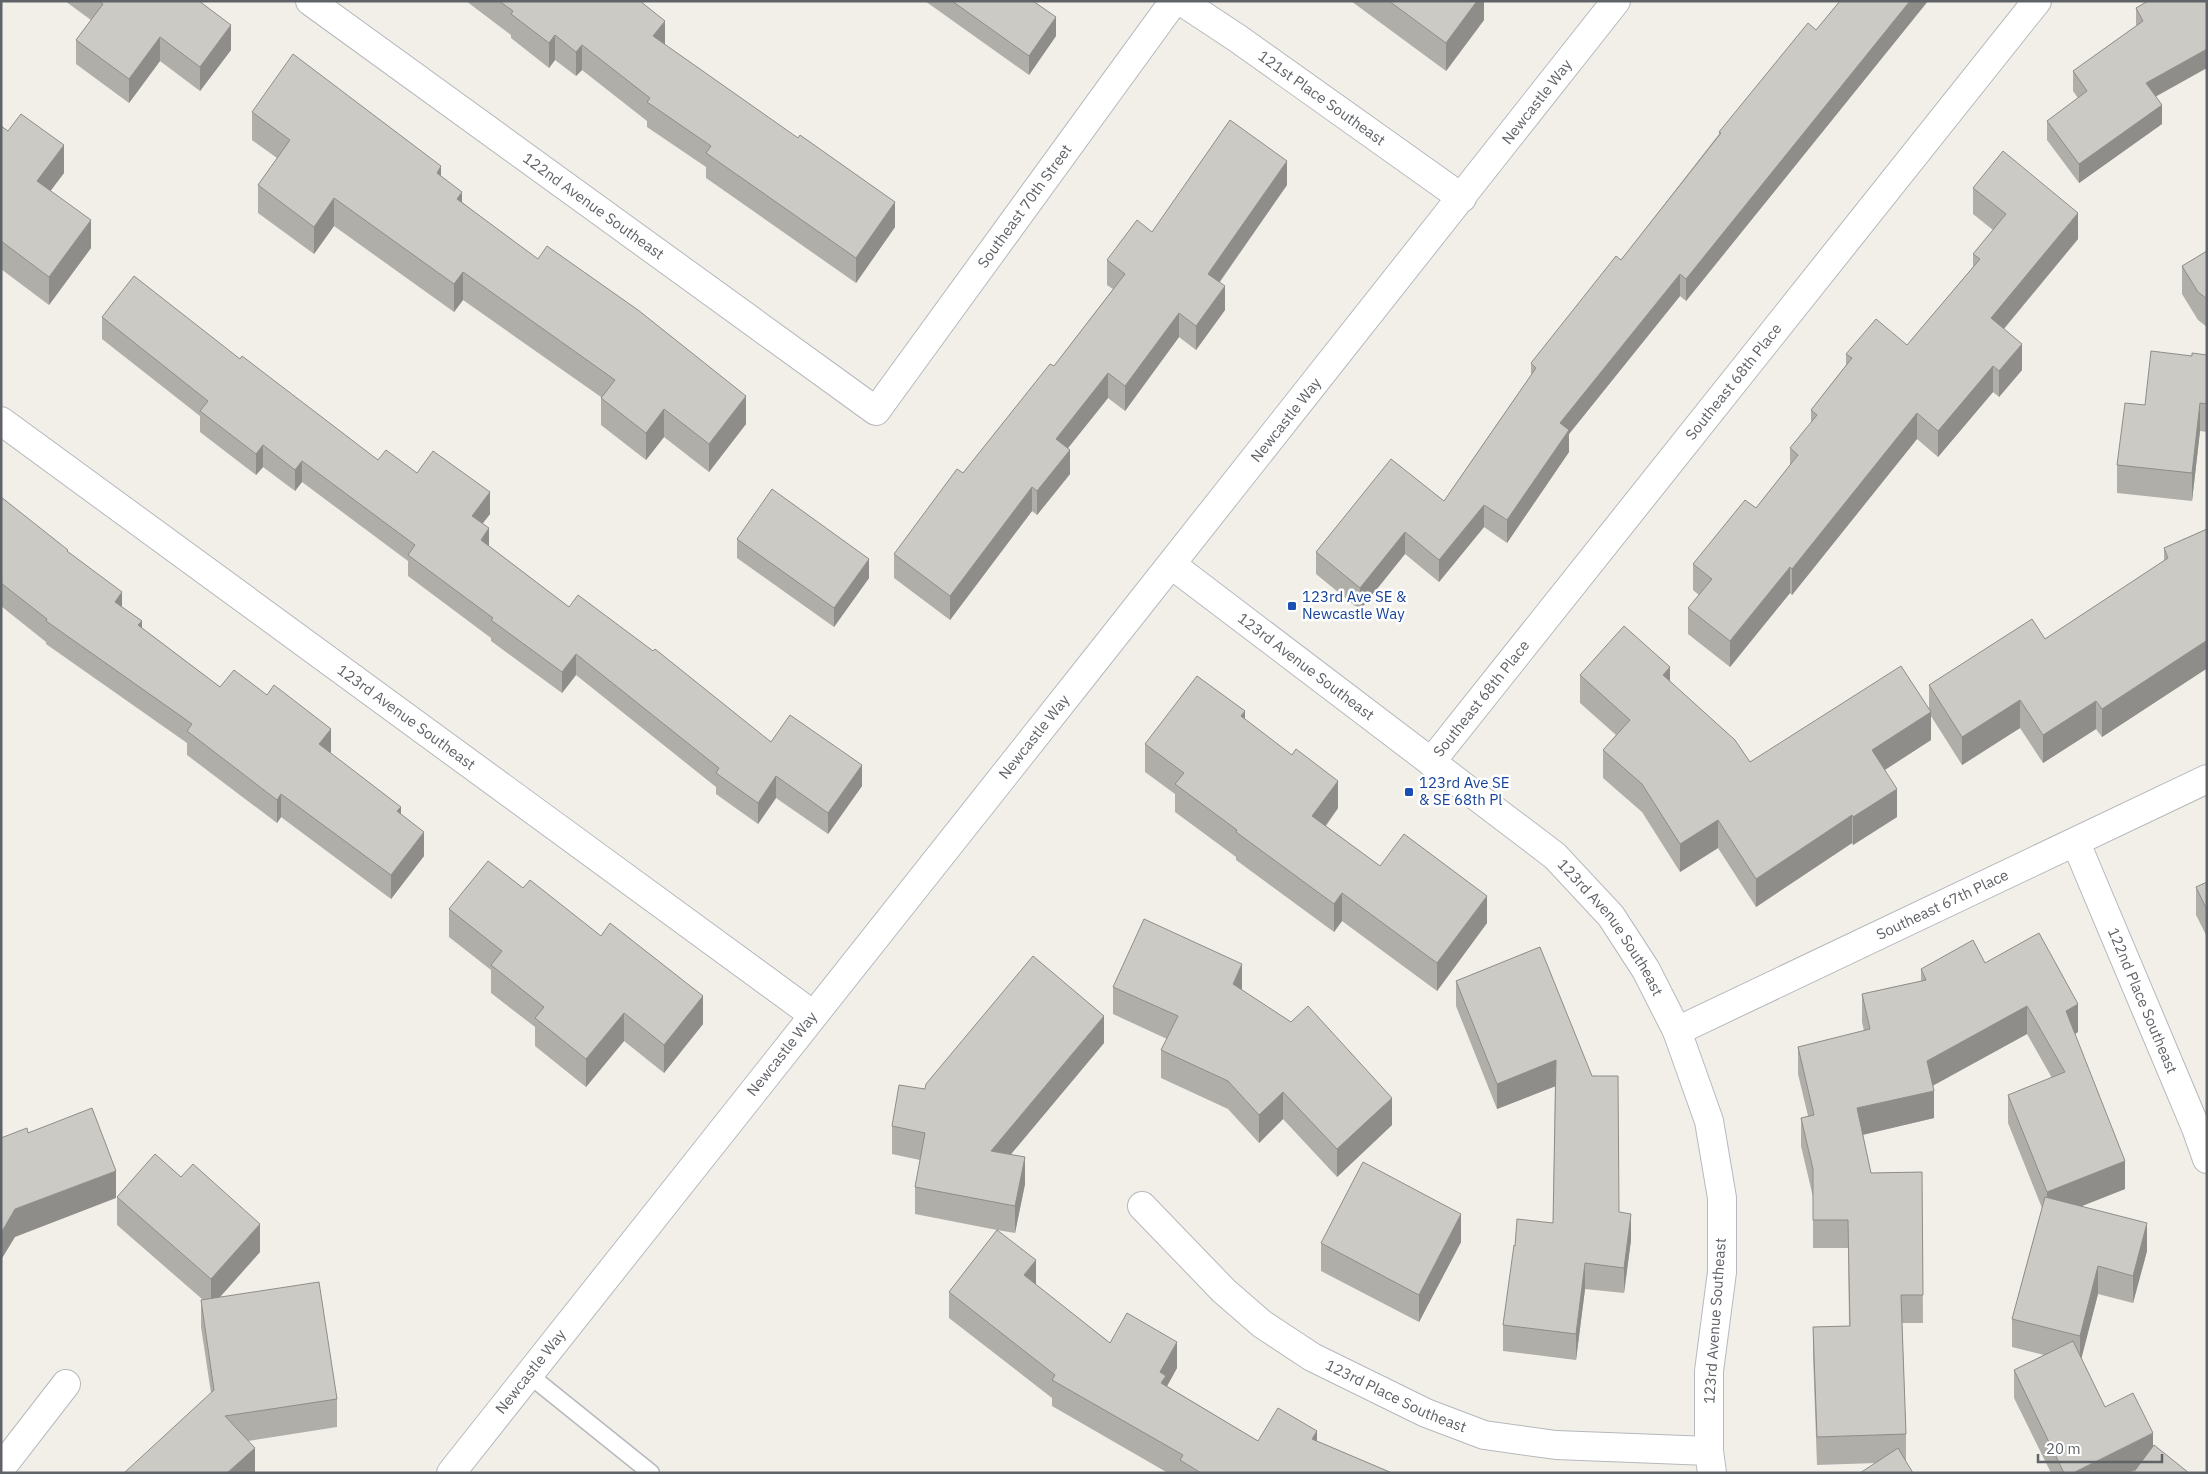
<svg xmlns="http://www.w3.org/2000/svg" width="2208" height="1474" font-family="'IBM Plex Sans',sans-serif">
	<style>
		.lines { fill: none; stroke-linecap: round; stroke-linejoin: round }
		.lane-casing { stroke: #b5b8bc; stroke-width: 19 }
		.street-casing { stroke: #b5b8bc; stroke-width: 30 }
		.secondary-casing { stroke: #b6babf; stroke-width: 30 }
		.lane { stroke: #fff; stroke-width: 16 }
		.street { stroke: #fff; stroke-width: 28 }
		.secondary { stroke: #fff; stroke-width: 28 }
		.wall { fill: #afaea9 }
		.shaded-wall { fill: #8f8d8a }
		.building { fill: #cccac5; stroke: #8f8d8a }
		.transit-dot { fill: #1a4fb4; stroke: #fff; stroke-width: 2 }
		.labels { text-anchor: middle; stroke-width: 5; stroke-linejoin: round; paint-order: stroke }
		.street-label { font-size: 15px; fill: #5f6368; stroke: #fff }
		.transit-label { font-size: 15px; fill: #164399; stroke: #fff; text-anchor: start }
	</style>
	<rect width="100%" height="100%" fill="#f1efe8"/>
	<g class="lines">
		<defs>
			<path id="lane" d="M528 1374 651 1473"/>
			<g id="street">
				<path id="s1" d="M310 1 876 411 1174 1"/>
				<path id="s2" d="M1181 1 1237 38 1462 198"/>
				<path id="s3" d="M1 421 812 1014"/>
				<path id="s4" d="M1431 762 2037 1"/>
				<path id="s5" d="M2076 843 2196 1128 2207 1159"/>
				<path id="s6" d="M1677 1031 2207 779"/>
				<path id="s7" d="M1142 1206 1224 1291 1262 1324 1312 1357 1426 1413 1484 1435 1556 1445 1709 1451"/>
				<path d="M1 1468 66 1384"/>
			</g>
			<g id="secondary">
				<path id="s8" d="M1172 565 1555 856 1611 916 1646 970 1677 1031 1709 1121 1722 1198V1272L1709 1371V1451L1712 1473"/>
				<path id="s9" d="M451 1473C837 981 1231 494 1616 1"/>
			</g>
		</defs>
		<use href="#lane" class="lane-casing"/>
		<use href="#street" class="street-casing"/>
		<use href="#secondary" class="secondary-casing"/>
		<use href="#lane" class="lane"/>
		<use href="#street" class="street"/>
		<use href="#secondary" class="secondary"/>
	</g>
	<g class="wall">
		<path d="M65 1H200L231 50 200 91 160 61 129 103 76 64V40L91 20Z"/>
		<path d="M466 1H640L665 45 895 227 856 283 706 178V167L647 127V121L582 70 576 76 555 60 549 68 511 38V35Z"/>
		<path d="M925 1H1033L1056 36 1029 75Z"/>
		<path d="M1351 1H1484V20L1446 71Z"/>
		<path d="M1840 1H1928L1686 301 1680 296 1569 434V452L1507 543 1484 527 1439 582 1405 554 1360 610 1316 574V552L1444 501 1531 375V363L1621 260 1719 134V132L1816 30Z"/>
		<path d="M2148 1 2156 96 2162 124 2079 183 2047 140V121L2078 98 2073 91V71L2136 26V8Z"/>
		<path d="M252 112 441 177 462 202 746 424 709 472 664 437 646 460 601 425V397L463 300 454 312 334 226 314 254 258 213V185L277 158 252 140Z"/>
		<path d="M1 126 64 173 50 191 91 248 49 305 1 269Z"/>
		<path d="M1287 185 1220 282 1225 310 1196 350 1179 337 1125 411 1108 398 1068 448 1070 474 1037 515 1032 511 950 620 894 578V554L1054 366 1113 289 1107 285V260L1152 232Z"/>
		<path d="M1973 188 2078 239 2004 329 2022 370 1999 397 1993 392 1938 457 1917 439 1792 595 1790 593 1730 667 1688 634V608L1699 595 1693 590V564L1756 508 1790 465V448L1811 423V410L1846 365V354L1907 345 1973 267V254L1993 230 1973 214Z"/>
		<path d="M2207 251V327L2198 320 2182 294V266Z"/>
		<path d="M102 317 240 359 378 460 417 473 490 514 483 523 489 546 569 607 771 742 862 786 828 834 776 798 758 824 716 794V787L576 675 562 693 491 641V638L408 576V561L302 482 295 491 263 467 256 475 200 432V416L102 339Z"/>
		<path d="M2207 355V432L2200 431 2192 501 2117 493V465L2145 405 2192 356Z"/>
		<path d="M1 497 68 552 142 628 220 687 331 752 330 753 401 814 424 856 391 899 281 817 277 823 187 755V743L46 644V642L1 606Z"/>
		<path d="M2207 529V671L2206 669 2102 737 2096 729 2043 763 2020 728 1962 765 1931 716V740L1885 770 1897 817 1853 845 1852 843 1756 907 1718 848 1680 872 1642 812 1603 778V750L1616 735 1580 703V675L1670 682 1750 762 1929 709V685L2045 639 2164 561V548Z"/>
		<path d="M737 539 869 578 834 627 737 558Z"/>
		<path d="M1245 719 1338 808 1326 826 1380 866 1487 923 1437 991 1342 921 1334 932 1236 860V857L1175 812V794L1145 772V744Z"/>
		<path d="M2207 882V937L2196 915V887Z"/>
		<path d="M523 888 703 1024 664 1073 624 1041 586 1087 535 1046V1027L491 993V970L449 937V909Z"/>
		<path d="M1540 947 1619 1212 1631 1240 1624 1293 1585 1289 1576 1360 1503 1351V1325L1515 1246 1553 1223 1555 1086 1497 1109 1456 1006V981Z"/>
		<path d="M1985 963 2078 1032 2075 1034 2125 1189 2081 1206 2147 1251 2133 1303 2098 1294 2081 1358 2135 1470 2129 1473H2051L2014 1398V1370L2044 1355 2012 1347V1319L2042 1208 2008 1123V1095L2052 1078 2027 1034 1933 1085 1934 1118 1863 1135 1871 1173 1922 1172 1923 1323H1902L1906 1434V1462L1817 1465 1813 1355V1327L1849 1326 1848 1248H1813V1197L1801 1146V1118L1808 1116 1798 1074V1047L1864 1031 1862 1022V994L1921 981V969Z"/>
		<path d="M1113 987 1242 990 1392 1125 1337 1177 1283 1119 1259 1143 1228 1109 1161 1078V1050L1167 1039 1113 1014Z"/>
		<path d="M1104 1043 1011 1154 1025 1184 1015 1233 997 1230 1036 1285 1110 1343 1177 1368 1167 1386 1258 1441H1317L1392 1473H1168L1052 1406V1398L949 1318V1292L997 1230 915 1214V1187L920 1160 892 1154V1126L925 1089Z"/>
		<path d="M117 1197 260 1252 220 1297 337 1399V1427L248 1441 255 1473 211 1393 201 1327V1300L202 1299 117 1225Z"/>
		<path d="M1461 1242 1419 1322 1321 1271V1243Z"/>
	</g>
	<g class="shaded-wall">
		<path d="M1477 1H1484V20L1446 71V43Z"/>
		<path d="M1910 1H1928L1686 301V279Z"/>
		<path d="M1056 17V36L1029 75V56Z"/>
		<path d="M665 21V45L653 36Z"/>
		<path d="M231 25V50L200 91V67Z"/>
		<path d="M555 35V60L549 68V43Z"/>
		<path d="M160 37V61L129 103V79Z"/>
		<path d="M582 45V70L576 76V52Z"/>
		<path d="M2207 49V68L2146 102V83Z"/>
		<path d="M2162 105V124L2079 183V164Z"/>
		<path d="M64 145V173L37 209V181Z"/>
		<path d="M1287 161V185L1208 298V274Z"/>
		<path d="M441 166V194L437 173Z"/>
		<path d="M462 192V220L457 199Z"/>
		<path d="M334 198V226L314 254V227Z"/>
		<path d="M895 202V227L856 283V258Z"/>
		<path d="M2078 213V239L1991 344V318Z"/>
		<path d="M91 220V248L49 305V277Z"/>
		<path d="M463 272V300L454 312V284Z"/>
		<path d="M1680 274V296L1569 434V452L1507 543V520L1560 423Z"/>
		<path d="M1225 286V310L1196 350V326Z"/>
		<path d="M1179 313V337L1125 411V386Z"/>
		<path d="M2022 344V370L1999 397V371Z"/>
		<path d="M1993 366V392L1938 457V431Z"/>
		<path d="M1108 373V398L1056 463V439Z"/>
		<path d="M746 396V424L709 472V444Z"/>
		<path d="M2200 403V431L2192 501V473Z"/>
		<path d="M664 409V437L646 460V433Z"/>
		<path d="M1917 413V439L1792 595V569Z"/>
		<path d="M263 445V467L256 475V454Z"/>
		<path d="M1070 450V474L1037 515V491Z"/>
		<path d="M302 461V482L295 491V470Z"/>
		<path d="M1032 487V511L950 620V596Z"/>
		<path d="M490 492V514L472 537V516Z"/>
		<path d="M1484 505V527L1439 582V560Z"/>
		<path d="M489 528V549L481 540Z"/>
		<path d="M1405 532V554L1360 610V588Z"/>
		<path d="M869 559V578L834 627V608Z"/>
		<path d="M1790 567V593L1730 667V641Z"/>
		<path d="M122 592V615L115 602Z"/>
		<path d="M142 621V645L138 625Z"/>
		<path d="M2206 641V669L2102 737V709Z"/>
		<path d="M576 654V675L562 693V672Z"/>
		<path d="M1670 667V695L1663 675Z"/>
		<path d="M2020 700V728L1962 765V737Z"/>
		<path d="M2096 701V729L2043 763V735Z"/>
		<path d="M1245 711V739L1241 716Z"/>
		<path d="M1931 712V740L1872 778V750Z"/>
		<path d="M331 729V752L319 768V744Z"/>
		<path d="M862 765V786L828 834V813Z"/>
		<path d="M776 776V798L758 824V803Z"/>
		<path d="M1338 781V808L1312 844V816Z"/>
		<path d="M1897 789V817L1853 845V817Z"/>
		<path d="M281 794V817L277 823V800Z"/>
		<path d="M401 807V830L397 811Z"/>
		<path d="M1852 815V843L1756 907V879Z"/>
		<path d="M1718 820V848L1680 872V844Z"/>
		<path d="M424 832V856L391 899V875Z"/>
		<path d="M1342 893V921L1334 932V904Z"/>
		<path d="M1487 896V923L1437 991V963Z"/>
		<path d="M1242 964V992L1233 984Z"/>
		<path d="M703 996V1024L664 1073V1045Z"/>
		<path d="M2078 1004V1032L2066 1039V1011Z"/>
		<path d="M2027 1006V1034L1927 1089V1061Z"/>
		<path d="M624 1013V1041L586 1087V1059Z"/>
		<path d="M1104 1016V1043L991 1178V1151Z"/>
		<path d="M1556 1060V1086L1497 1109V1084Z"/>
		<path d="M1934 1091V1118L1857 1136V1108Z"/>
		<path d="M1283 1092V1119L1259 1143V1115Z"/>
		<path d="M1392 1098V1125L1337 1177V1149Z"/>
		<path d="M1025 1157V1184L1015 1233V1206Z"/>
		<path d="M2125 1161V1189L2047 1220V1192Z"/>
		<path d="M116 1171V1198L15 1237 1 1260V1233L15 1209Z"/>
		<path d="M1461 1214V1242L1419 1322V1295Z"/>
		<path d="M1631 1214V1240L1624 1293V1268Z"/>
		<path d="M2147 1223V1251L2133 1303V1276Z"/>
		<path d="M260 1224V1252L211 1307V1279Z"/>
		<path d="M1036 1260V1286L1024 1275Z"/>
		<path d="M1585 1263V1289L1576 1360V1334Z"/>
		<path d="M2098 1266V1294L2080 1364V1336Z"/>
		<path d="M1177 1342V1368L1166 1388V1402L1160 1372Z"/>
		<path d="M1317 1431V1457L1312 1439Z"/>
		<path d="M2153 1433V1461L2129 1473H2073Z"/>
		<path d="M255 1448V1473H227Z"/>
	</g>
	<g class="building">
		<path d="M99 1H199L231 25 200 67 160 37 129 79 76 40 103 4Z"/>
		<path d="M499 1H640L665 21 653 36 798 138 800 135 895 202 856 258 706 153 711 146 647 102 650 98 582 45 576 52 555 35 549 43 511 14 513 11Z"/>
		<path d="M952 1H1033L1056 17 1029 56Z"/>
		<path d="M1389 1H1477L1446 43Z"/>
		<path d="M1840 1H1910L1686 279 1680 274 1560 423 1569 430 1507 520 1484 505 1439 560 1405 532 1360 588 1316 552 1391 459 1444 501 1536 368 1531 363 1616 256 1621 260 1721 133 1719 132 1808 23 1816 30Z"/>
		<path d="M2148 1H2207V49L2146 83 2162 105 2079 164 2047 121 2087 91 2073 71 2143 21 2136 8Z"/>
		<path d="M293 54 441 166 437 173 462 192 457 199 538 259 547 246 638 310 746 396 709 444 664 409 646 433 601 398 615 380 463 272 454 284 334 198 314 227 258 185 290 140 252 112Z"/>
		<path d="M21 114 64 145 37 181 91 220 49 277 1 241V126L8 131Z"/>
		<path d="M1230 120 1287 161 1208 274 1225 286 1196 326 1179 313 1125 386 1108 373 1056 439 1070 450 1037 491 1032 487 950 596 894 554 957 469 963 473 1050 364 1054 366 1125 274 1107 260 1137 220 1152 232Z"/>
		<path d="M2003 151 2078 213 1991 318 2022 344 1999 371 1993 366 1938 431 1917 413 1792 569 1790 567 1730 641 1688 608 1712 579 1693 564 1745 500 1756 508 1798 455 1790 448 1817 415 1811 410 1852 358 1846 354 1876 319 1907 345 1980 259 1973 254 2006 214 1973 188Z"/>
		<path d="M2207 251V299L2198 292 2182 266Z"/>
		<path d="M134 276 240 359 242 356 378 460 386 450 417 473 433 451 490 492 472 516 489 528 481 540 569 607 578 595 653 651 655 649 771 742 790 715 862 765 828 813 776 776 758 803 716 773 719 768 576 654 562 672 491 620 493 618 408 555 415 545 302 461 295 470 263 445 256 454 200 411 208 401 102 317Z"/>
		<path d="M2151 351 2192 356V353L2207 355V404L2200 403 2192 473 2117 465 2125 403 2145 405Z"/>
		<path d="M772 489 869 559 834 608 737 539Z"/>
		<path d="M1 497 68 550 67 551 122 592 115 602 142 621 138 625 220 687 234 670 267 695 274 685 331 729 319 744 401 807 397 811 424 832 391 875 281 794 277 800 187 731 192 724 46 621 47 619 1 583Z"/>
		<path d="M2207 529V643L2206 641 2102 709 2096 701 2043 735 2020 700 1962 737 1929 685 2032 619 2045 639 2168 558 2164 548Z"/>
		<path d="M1624 626 1670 667 1663 675 1735 740 1750 762 1901 666 1931 712 1872 750 1897 789 1853 817 1852 815 1756 879 1718 820 1680 844 1642 784 1603 750 1630 720 1580 675Z"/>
		<path d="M1197 676 1245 711 1241 716 1292 755 1296 749 1338 781 1312 816 1380 866 1404 834 1487 896 1437 963 1342 893 1334 904 1236 832 1237 830 1175 784 1184 773 1145 744Z"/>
		<path d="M488 861 523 888 530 880 601 936 610 923 703 996 664 1045 624 1013 586 1059 535 1018 544 1007 491 965 502 951 449 909Z"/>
		<path d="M2207 882V910L2196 887Z"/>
		<path d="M1144 919 1242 964 1233 984 1291 1022 1308 1006 1392 1098 1337 1149 1283 1092 1259 1115 1228 1081 1161 1050 1178 1016 1113 987Z"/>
		<path d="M2039 933 2078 1004 2066 1011 2125 1161 2047 1192 2008 1095 2065 1072 2027 1006 1927 1061 1934 1091 1857 1108 1871 1173 1922 1172 1923 1295H1901L1906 1434 1817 1437 1813 1327 1850 1326 1848 1220H1813V1169L1801 1118 1814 1115 1798 1047 1870 1029 1862 994 1926 980 1921 969 1973 940 1985 963Z"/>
		<path d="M1540 947 1592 1076H1618L1619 1212 1631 1214 1624 1268 1585 1263 1576 1334 1503 1325 1514 1245 1515 1246 1517 1219 1553 1223 1556 1060 1497 1084 1456 981Z"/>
		<path d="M1033 956 1104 1016 991 1151 1025 1157 1015 1206 915 1187 925 1133 892 1126 899 1085 925 1089 926 1084Z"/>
		<path d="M92 1108 116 1171 15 1209 1 1233V1138L27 1128 28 1133Z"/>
		<path d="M155 1154 181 1177 193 1164 260 1224 211 1279 117 1197Z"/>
		<path d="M1363 1162 1461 1214 1419 1295 1321 1243Z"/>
		<path d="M2045 1197 2147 1223 2133 1276 2098 1266 2080 1336 2012 1319Z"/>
		<path d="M997 1230 1036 1260 1024 1275 1110 1343 1127 1313 1177 1342 1160 1372 1166 1376 1161 1383 1258 1441 1278 1408 1317 1431 1312 1439 1392 1473H1201L1180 1460 1183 1455 1052 1380 1055 1375 949 1292Z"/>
		<path d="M319 1282 337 1399 225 1416 255 1448 227 1473H124L214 1390 201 1300Z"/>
		<path d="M2073 1341 2105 1407 2133 1393 2153 1433 2073 1473H2064L2014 1370Z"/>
		<path d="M2154 1445 2189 1473H2133Z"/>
		<path d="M1898 1448 1913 1473H1860Z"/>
	</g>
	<g class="transit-dot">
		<rect x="1287" y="601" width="10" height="10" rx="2.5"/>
		<rect x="1404" y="787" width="10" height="10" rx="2.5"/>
	</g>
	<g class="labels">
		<g class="street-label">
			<text dy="5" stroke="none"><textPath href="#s2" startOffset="171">121st Place Southeast</textPath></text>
			<text dy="5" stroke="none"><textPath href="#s9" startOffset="1749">Newcastle Way</textPath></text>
			<text dy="5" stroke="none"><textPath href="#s1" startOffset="350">122nd Avenue Southeast</textPath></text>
			<text dy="5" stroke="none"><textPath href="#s1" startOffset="952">Southeast 70th Street</textPath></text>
			<text dy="5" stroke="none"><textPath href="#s4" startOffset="486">Southeast 68th Place</textPath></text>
			<text dy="5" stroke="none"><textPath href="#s9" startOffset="1344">Newcastle Way</textPath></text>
			<text dy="5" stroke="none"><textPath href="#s8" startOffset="168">123rd Avenue Southeast</textPath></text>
			<text dy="5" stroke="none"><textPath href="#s4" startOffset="81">Southeast 68th Place</textPath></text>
			<text dy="5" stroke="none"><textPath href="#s3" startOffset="502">123rd Avenue Southeast</textPath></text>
			<text dy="5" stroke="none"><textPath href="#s9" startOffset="939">Newcastle Way</textPath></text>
			<text dy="5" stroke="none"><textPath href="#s6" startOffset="294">Southeast 67th Place</textPath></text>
			<text dy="5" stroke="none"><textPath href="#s8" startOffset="572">123rd Avenue Southeast</textPath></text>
			<text dy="5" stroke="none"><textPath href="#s5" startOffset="171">122nd Place Southeast</textPath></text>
			<text dy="5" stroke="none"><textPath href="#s9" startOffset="534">Newcastle Way</textPath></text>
			<text transform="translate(1715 1321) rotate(-86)" y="5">123rd Avenue Southeast</text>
			<text dy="5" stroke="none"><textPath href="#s9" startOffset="129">Newcastle Way</textPath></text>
			<text dy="5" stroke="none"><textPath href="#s7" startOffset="321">123rd Place Southeast</textPath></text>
		</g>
		<g class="transit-label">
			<text x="1302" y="602">123rd Ave SE &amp;<tspan x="1302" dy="17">Newcastle Way</tspan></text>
			<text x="1419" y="788">123rd Ave SE<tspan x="1419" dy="17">&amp; SE 68th Pl</tspan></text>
		</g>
	</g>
	<rect width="2208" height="1474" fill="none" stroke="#5f6368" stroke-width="5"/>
	<path d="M2038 1454v8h124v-8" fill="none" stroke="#5f6368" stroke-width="2.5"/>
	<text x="2046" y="1454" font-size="15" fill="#5f6368" stroke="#ffffff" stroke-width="4" paint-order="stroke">20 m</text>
</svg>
